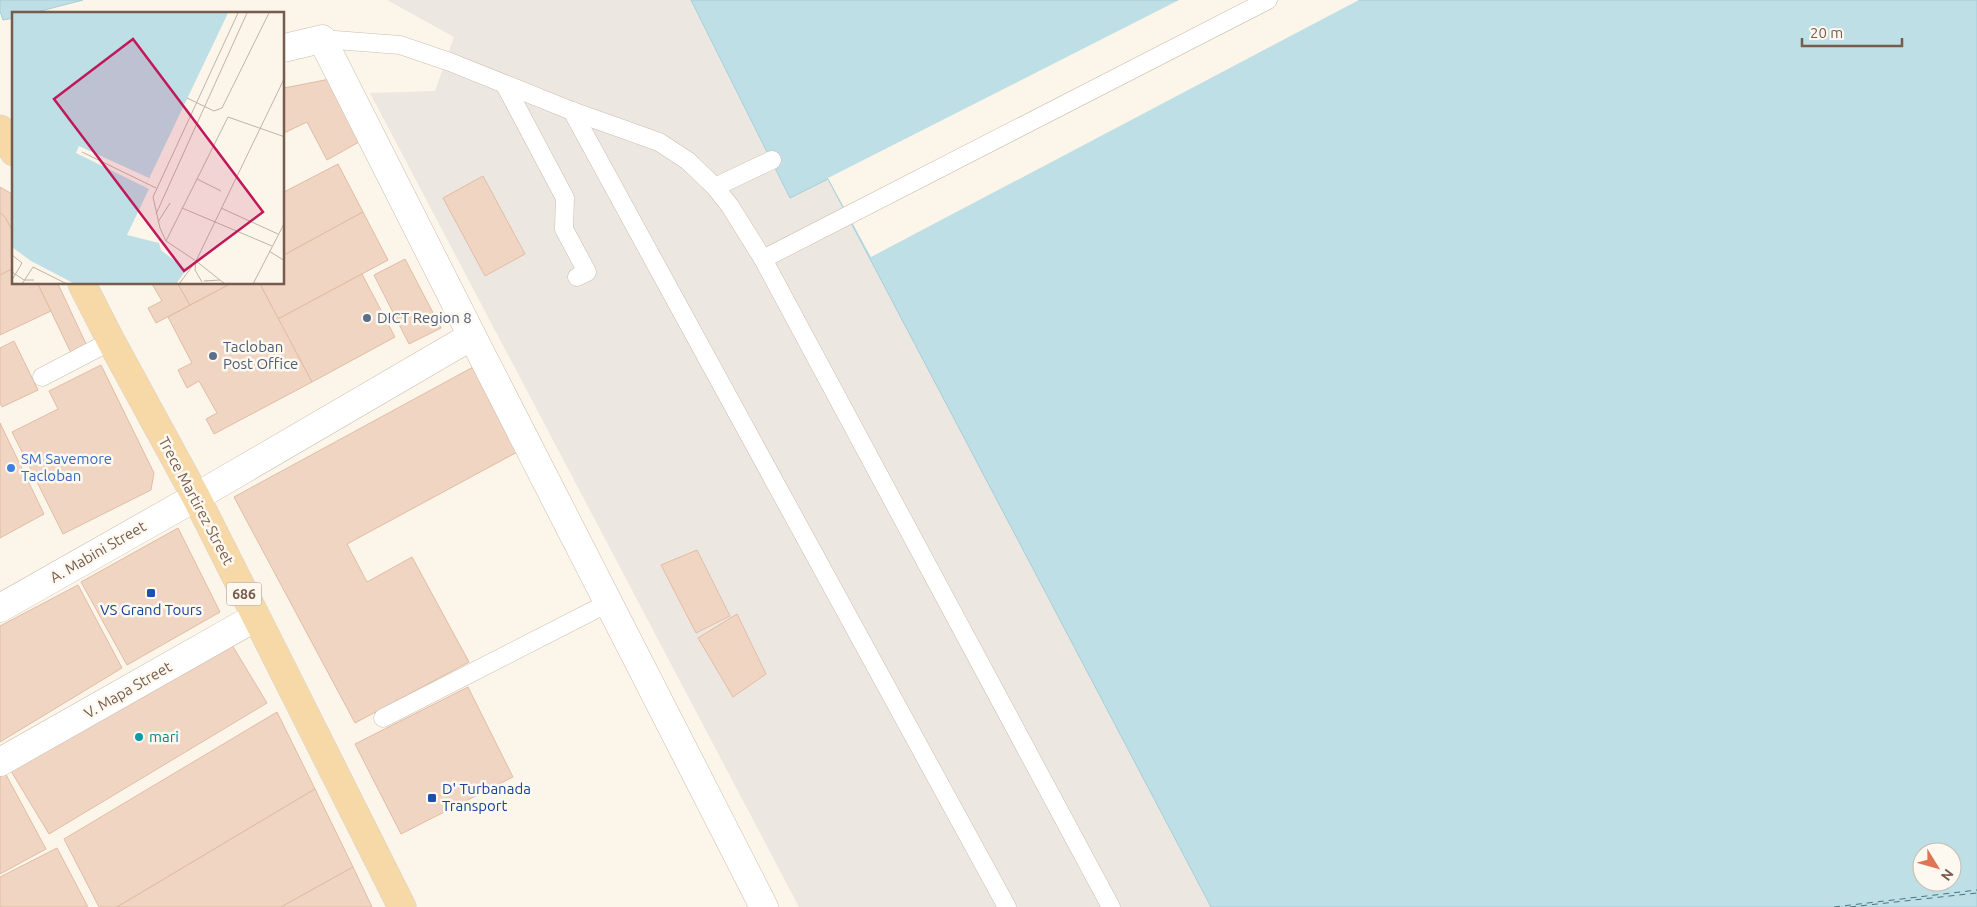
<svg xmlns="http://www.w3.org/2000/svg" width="1977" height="907" font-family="Ubuntu,sans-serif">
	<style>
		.industrial { fill: #ede7e2 }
		.water { fill: #bedfe5; stroke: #a5ced6; fill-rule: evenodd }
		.pier { fill: #fcf5e9 }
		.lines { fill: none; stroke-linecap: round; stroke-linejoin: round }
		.ferry { stroke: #457680; stroke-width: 1; stroke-dasharray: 6 5; stroke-linecap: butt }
		.building { fill: #f0d5c2; stroke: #e1bca3 }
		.lane-casing { stroke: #cdbdaf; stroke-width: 19 }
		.street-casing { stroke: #cdbdaf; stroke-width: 29 }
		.primary-casing { stroke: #d8d1cd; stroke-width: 29 }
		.lane { stroke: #fff; stroke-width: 18 }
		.street { stroke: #fff; stroke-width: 28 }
		.primary { stroke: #f6d9a6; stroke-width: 28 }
		.service-dot { fill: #5c6f8a; stroke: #fef9f0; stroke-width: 2 }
		.shop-dot { fill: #3f7fe0; stroke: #fef9f0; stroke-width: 2 }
		.transit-dot { fill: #1a4fb4; stroke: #fef9f0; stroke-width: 2 }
		.culture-dot { fill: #0f9aa8; stroke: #fef9f0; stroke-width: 2 }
		.labels { text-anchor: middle; stroke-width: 5; stroke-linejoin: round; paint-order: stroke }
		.shield { fill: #fef9f0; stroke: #9e8b7f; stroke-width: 1 }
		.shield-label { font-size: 14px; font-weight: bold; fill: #755c4e }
		.service-label { font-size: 15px; fill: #4e5e75; stroke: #fef9f0; text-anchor: start }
		.shop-label { font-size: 15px; fill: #366cbe; stroke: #fef9f0; text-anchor: start }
		.street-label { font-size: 15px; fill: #755c4e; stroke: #fef9f0 }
		.transit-label { font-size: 15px; fill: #164399; stroke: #fef9f0 }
		.culture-label { font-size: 15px; fill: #0d838f; stroke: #fef9f0; text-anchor: start }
		.inset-river { fill: none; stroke: #bedfe5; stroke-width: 2.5 }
		.inset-road { fill: none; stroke: #c2b3a6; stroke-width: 1 }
		.view { fill: #c2185b; fill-opacity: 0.15; stroke: #c2185b; stroke-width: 2.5 }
		.inset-edge { fill: none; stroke: #755c4e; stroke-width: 2.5 }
	</style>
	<rect width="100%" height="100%" fill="#fcf5e9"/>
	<path class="industrial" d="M387 0H691L790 197 1179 0 871 257 1211 907H799L370 93 435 91 454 37Z"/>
	<g class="water">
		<path d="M0 0H83L29 14H14V18L3 20 0 11Z"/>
		<path d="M691 0H1977V907H1211L828 179 790 198ZM1922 852H1952V882H1922Z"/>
	</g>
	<path class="pier" d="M1179 0H1359L871 257 828 178Z"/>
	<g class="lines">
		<g class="ferry">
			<path d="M1834 907 1977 890"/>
			<path d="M1850 907 1977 893"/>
		</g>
	</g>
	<g class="building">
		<path d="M330 79 366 138 327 160 307 122 284 133V88Z"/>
		<path d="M338 164 363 212 284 255V192Z"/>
		<path d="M483 176 525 254 485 276 443 198Z"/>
		<path d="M0 187 14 195V234L5 217 0 213Z"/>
		<path d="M363 212 388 260 278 319 260 284H284V255Z"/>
		<path d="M0 213 5 217 14 234V268L0 275Z"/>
		<path d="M405 259 441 328 409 344 374 275Z"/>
		<path d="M14 268V284H38L51 311 0 335V275Z"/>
		<path d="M362 274 395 337 312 382 278 319Z"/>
		<path d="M38 284H58L87 346 71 353Z"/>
		<path d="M152 284H178L190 305 156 323 148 308 162 301Z"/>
		<path d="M178 284H230L190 305Z"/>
		<path d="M230 284H260L312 382 214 434 206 419 217 413 199 381 187 388 178 370 192 363 168 317Z"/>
		<path d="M14 341 38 390 2 407 0 403V348Z"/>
		<path d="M101 365 154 473 151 490 63 534 12 432 58 409 49 391Z"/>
		<path d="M475 366 521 450 347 544 367 582 412 557 469 662 355 723 234 497Z"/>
		<path d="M0 423 44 514 0 538Z"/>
		<path d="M178 528 220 612 127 665 81 582Z"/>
		<path d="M697 550 730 616 696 633 661 565Z"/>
		<path d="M78 585 122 668 0 742V626Z"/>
		<path d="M737 614 766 674 733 697 698 638Z"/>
		<path d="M229 640 267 703 49 834 11 771Z"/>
		<path d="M468 687 513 777 401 834 355 744Z"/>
		<path d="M277 712 315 789 117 907H99L64 839Z"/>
		<path d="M4 771 46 849 0 874V773Z"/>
		<path d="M315 789 353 867 281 907H117Z"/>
		<path d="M57 848 88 907H0V877Z"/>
		<path d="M353 867 372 907H281Z"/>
	</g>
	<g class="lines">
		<defs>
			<g id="lane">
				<path d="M322 39 400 45 450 62 572 111 659 142 688 161 715 187 730 206 763 259 1111 907"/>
				<path d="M505 85 565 198 564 229 587 272 577 277"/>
				<path d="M572 111 1007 907"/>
				<path d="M715 187 772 160"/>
				<path d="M763 259 1268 0"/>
				<path d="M42 377 111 341"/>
				<path d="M383 718 608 603"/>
			</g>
			<g id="street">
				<path d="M284 48 322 39 472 336 764 907"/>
				<path d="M0 608 196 497 472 336"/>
				<path d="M0 762 256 617"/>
			</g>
			<g id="primary">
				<path d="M0 129 14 152"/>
				<path d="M82 284 111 341 196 497 402 907"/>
			</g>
		</defs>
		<use href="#lane" class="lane-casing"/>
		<use href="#street" class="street-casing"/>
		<use href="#primary" class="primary-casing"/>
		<use href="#lane" class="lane"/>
		<use href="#street" class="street"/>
		<use href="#primary" class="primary"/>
	</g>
	<g class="service-dot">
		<circle cx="367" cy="318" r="5"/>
		<circle cx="213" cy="356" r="5"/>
	</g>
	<circle class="shop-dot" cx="11" cy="468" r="5"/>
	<g class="transit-dot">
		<rect x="146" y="588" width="10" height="10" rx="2.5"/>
		<rect x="427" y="793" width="10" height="10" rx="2.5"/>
	</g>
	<circle class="culture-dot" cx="139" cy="737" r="5"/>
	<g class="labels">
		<rect class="shield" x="226.5" y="582.5" width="35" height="23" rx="4"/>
		<g class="shield-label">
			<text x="244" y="599">686</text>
		</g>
		<g class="service-label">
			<text x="377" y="323">DICT Region 8</text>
			<text x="223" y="352">Tacloban<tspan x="223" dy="17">Post Office</tspan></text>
		</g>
		<g class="shop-label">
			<text x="21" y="464">SM Savemore<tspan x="21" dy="17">Tacloban</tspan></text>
		</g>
		<g class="street-label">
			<text transform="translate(196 501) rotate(62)" y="5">Trece Martirez Street</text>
			<text transform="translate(98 552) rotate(-30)" y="5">A. Mabini Street</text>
			<text transform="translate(128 690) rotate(-30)" y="5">V. Mapa Street</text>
		</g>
		<g class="transit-label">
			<text x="151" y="615">VS Grand Tours</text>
			<text x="442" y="794" text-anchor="start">D' Turbanada<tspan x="442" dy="17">Transport</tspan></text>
		</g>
		<g class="culture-label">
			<text x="149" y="742">mari</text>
		</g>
	</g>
	<g transform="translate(12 12)">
		<rect width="272" height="272" fill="#fcf5e9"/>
		<path d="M0 1H216L133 175 137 177 115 223 147 231 149 238 174 258 164 272H63L19 249 0 235Z" fill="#bedfe5"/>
		<path d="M67 134 137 166 133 175 64 141Z" fill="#fcf5e9"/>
		<path class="inset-river" d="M94 1 173 84M0 141 72 236 130 272M0 145 70 238 125 272"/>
		<path class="inset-road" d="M175 86 202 99 210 96 257 1M70 140 144 176M185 167 209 179M170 196 260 234M209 196 266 222M144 202 235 1M146 210 158 191M154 229 216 105 273 125M257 239 273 249M0 243 10 251 0 268M184 249 213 272M0 260 12 268H22M192 269 208 268M190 270 183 258 184 249 273 65M10 272 21 255 55 272M167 272 184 249 154 229 148 216 141 185 226 1M241 272 273 210"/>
		<path class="view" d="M121 27 251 200 172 259 42 87Z"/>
		<rect width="272" height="272" class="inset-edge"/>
	</g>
	<g transform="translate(1937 867) rotate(127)"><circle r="24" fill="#fef9f0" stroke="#c7baaf"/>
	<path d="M0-4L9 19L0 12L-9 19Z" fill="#de7555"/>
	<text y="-8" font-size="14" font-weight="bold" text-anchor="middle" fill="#755c4e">N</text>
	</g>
	<path d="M1802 38v8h100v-8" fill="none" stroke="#755c4e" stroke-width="2.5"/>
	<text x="1810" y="38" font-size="15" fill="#755c4e" stroke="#fef9f0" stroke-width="4" paint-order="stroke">20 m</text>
</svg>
